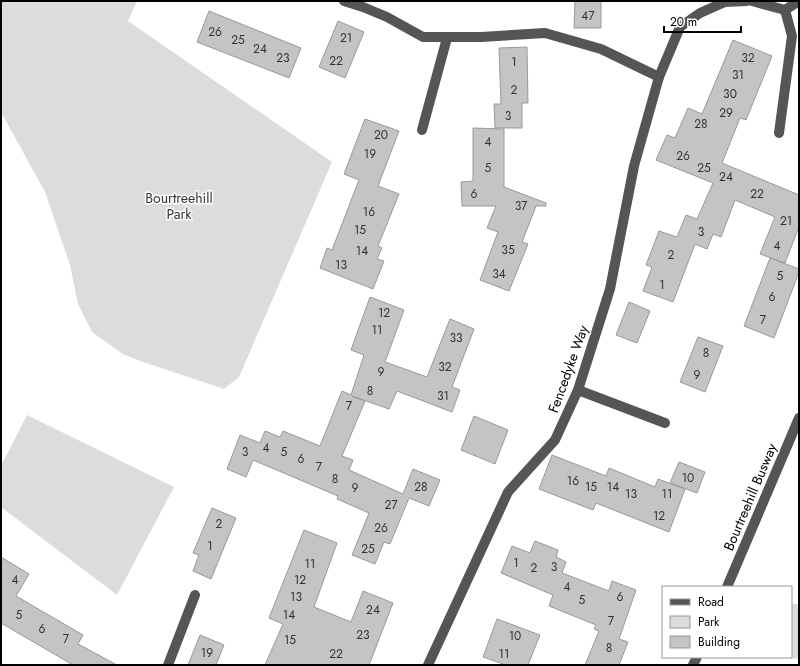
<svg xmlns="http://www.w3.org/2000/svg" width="800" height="666" font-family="Jost,sans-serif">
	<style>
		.green { fill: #dcdcdc }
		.building { fill: #c4c4c4; stroke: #999 }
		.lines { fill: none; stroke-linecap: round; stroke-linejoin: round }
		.minor { stroke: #555; stroke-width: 10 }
		.labels { text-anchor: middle; stroke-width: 3; stroke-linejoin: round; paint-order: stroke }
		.number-label { font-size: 12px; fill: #313131 }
		.park-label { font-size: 14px; fill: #333; stroke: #fff }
		.street-label { font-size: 14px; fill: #000; stroke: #fff }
	</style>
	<rect width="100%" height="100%" fill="#fff"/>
	<g class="green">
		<path d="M1 1H137L128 21 332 162 239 377 224 389 143 362 123 354 92 332 78 304 70 265 45 192 1 112Z"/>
		<path d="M27 415 174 487 117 595 1 507V466Z"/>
		<path d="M791 604H799V659L782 657H791Z"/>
	</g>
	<g class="building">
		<path d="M575 1H601V28H574Z"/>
		<path d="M209 11 301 48 289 78 197 42Z"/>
		<path d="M338 21 364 32 345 78 319 67Z"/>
		<path d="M733 40 772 56 746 120 740 118 722 163 799 195V227L785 263 760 254 775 217 735 200 721 237 713 234 707 249 695 244 673 302 643 291 652 267 646 265 659 231 677 237 686 215 697 219 713 183 656 160 667 135 675 138 688 108 702 114Z"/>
		<path d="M527 47 528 103H522V128H495L494 104H501L499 48Z"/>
		<path d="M365 119 399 131 378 186 399 194 378 246 382 248 377 259 384 261 373 289 320 268 327 248 332 250 359 180 344 174Z"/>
		<path d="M473 128 504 129V187L546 203V206H536L522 242 528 244 509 291 480 280 498 232 487 228 496 206H462L461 182 473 181Z"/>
		<path d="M770 258 799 269V272L774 338 744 326Z"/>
		<path d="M370 297 404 310 385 362 427 377 450 319 474 329 452 387 460 390 452 412 397 391 389 409 352 396 365 401 342 456 353 460 349 470 403 494 413 469 440 480 429 506 409 498 390 544 384 542 375 564 352 555 369 513 337 499 338 496 253 460 246 477 227 469 240 435 260 443 265 431 280 437 283 431 320 446 342 391 351 395 364 355 351 350Z"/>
		<path d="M629 302 650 311 637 343 616 335Z"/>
		<path d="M698 337 723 346 705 392 680 382Z"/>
		<path d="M474 416 508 430 495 464 461 450Z"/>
		<path d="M552 455 606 476 609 468 655 487 658 479 685 489 669 532 596 503 593 510 539 489Z"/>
		<path d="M679 462 705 472 697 493 670 483Z"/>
		<path d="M212 508 236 518 211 579 193 571 199 555 193 553Z"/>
		<path d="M304 530 337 543 314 607 351 622 363 591 393 603 369 665H265L283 624 269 618Z"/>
		<path d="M535 541 558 550 556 557 566 562 562 573 609 591 612 581 636 590 619 639 628 642 619 665H585L599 631 594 629 596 625 549 606 553 595 501 573 512 546 530 553Z"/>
		<path d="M1 557 29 574 16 596 83 635 78 644 117 665H73L1 623Z"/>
		<path d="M497 619 540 635 528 665H506L483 657Z"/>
		<path d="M200 635 224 645 216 665H188Z"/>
	</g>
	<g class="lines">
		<g class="minor">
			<path d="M344 1 363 7 387 17 423 37H481L545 33 601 49 659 77"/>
			<path d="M752 1 785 10 799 1"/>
			<path d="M422 130 447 38"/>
			<path d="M779 133 792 36 785 10"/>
			<path d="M578 390 665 423"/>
			<path d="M727 587 799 418"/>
			<path d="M168 665 195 595"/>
			<path d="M428 665 508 492 555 440 578 390 610 289 634 166 659 77 680 27 700 13 725 2 747 1"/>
			<path d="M693 665 697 657"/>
		</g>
	</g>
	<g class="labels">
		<g class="number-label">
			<text x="588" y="20">47</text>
			<text x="215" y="36">26</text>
			<text x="346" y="42">21</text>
			<text x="238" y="44">25</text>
			<text x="260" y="53">24</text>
			<text x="283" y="62">23</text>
			<text x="748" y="62">32</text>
			<text x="336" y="65">22</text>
			<text x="514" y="66">1</text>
			<text x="738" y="79">31</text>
			<text x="514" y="94">2</text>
			<text x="730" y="98">30</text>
			<text x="726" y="117">29</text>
			<text x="508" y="120">3</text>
			<text x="701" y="128">28</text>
			<text x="381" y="139">20</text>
			<text x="488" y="146">4</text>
			<text x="370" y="158">19</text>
			<text x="683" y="160">26</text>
			<text x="488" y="172">5</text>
			<text x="704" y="172">25</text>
			<text x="726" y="181">24</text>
			<text x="474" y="198">6</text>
			<text x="757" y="198">22</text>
			<text x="521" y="210">37</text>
			<text x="369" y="216">16</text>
			<text x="786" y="225">21</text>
			<text x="360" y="234">15</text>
			<text x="701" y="236">3</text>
			<text x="777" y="250">4</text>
			<text x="508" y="254">35</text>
			<text x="362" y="255">14</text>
			<text x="671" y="259">2</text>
			<text x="341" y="269">13</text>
			<text x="499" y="278">34</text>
			<text x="780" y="280">5</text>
			<text x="662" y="289">1</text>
			<text x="772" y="301">6</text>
			<text x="384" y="317">12</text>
			<text x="763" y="324">7</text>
			<text x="377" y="334">11</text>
			<text x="456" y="342">33</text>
			<text x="706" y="357">8</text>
			<text x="445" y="371">32</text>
			<text x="381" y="376">9</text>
			<text x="697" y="379">9</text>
			<text x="370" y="395">8</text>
			<text x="443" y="400">31</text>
			<text x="349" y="410">7</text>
			<text x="266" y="452">4</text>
			<text x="245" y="456">3</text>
			<text x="284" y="456">5</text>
			<text x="301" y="463">6</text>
			<text x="319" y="471">7</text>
			<text x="688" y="482">10</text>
			<text x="335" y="483">8</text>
			<text x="573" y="485">16</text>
			<text x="421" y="491">28</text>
			<text x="591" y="491">15</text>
			<text x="613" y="491">14</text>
			<text x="355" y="492">9</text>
			<text x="631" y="498">13</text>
			<text x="667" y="498">11</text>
			<text x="391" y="509">27</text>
			<text x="659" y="520">12</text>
			<text x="219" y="528">2</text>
			<text x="381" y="532">26</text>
			<text x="210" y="550">1</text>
			<text x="368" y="553">25</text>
			<text x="516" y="567">1</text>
			<text x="310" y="568">11</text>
			<text x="554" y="571">3</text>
			<text x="534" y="572">2</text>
			<text x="15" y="584">4</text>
			<text x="300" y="584">12</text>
			<text x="567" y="591">4</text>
			<text x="296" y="601">13</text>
			<text x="620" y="601">6</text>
			<text x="582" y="604">5</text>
			<text x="373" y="614">24</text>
			<text x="19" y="619">5</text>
			<text x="289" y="619">14</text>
			<text x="611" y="625">7</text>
			<text x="42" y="633">6</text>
			<text x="363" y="639">23</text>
			<text x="515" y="640">10</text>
			<text x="66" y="643">7</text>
			<text x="290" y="644">15</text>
			<text x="609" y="652">8</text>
			<text x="207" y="657">19</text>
			<text x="336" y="658">22</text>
			<text x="504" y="658">11</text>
		</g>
		<g class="park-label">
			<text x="179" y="203">Bourtreehill<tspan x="179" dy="16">Park</tspan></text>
		</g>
		<g class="street-label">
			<text transform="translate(568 369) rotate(-70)" y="5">Fencedyke Way</text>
			<text transform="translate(750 497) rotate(-67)" y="5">Bourtreehill Busway</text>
		</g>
	</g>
	<rect width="800" height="666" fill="none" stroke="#000000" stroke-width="4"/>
	<rect x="662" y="586" width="130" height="72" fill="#ffffff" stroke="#999999"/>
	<rect x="670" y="599" width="20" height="6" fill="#555555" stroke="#999999"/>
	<text x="698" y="606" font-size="12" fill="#000000">Road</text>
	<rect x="670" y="616" width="20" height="12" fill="#dcdcdc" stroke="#999999"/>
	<text x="698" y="626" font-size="12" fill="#000000">Park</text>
	<rect x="670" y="636" width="20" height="12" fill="#c4c4c4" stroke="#999999"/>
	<text x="698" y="646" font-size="12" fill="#000000">Building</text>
	<path d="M664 26v6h77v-6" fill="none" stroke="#000000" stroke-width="2"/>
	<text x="670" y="26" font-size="12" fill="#000000" stroke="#ffffff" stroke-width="3" paint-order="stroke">20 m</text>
</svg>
